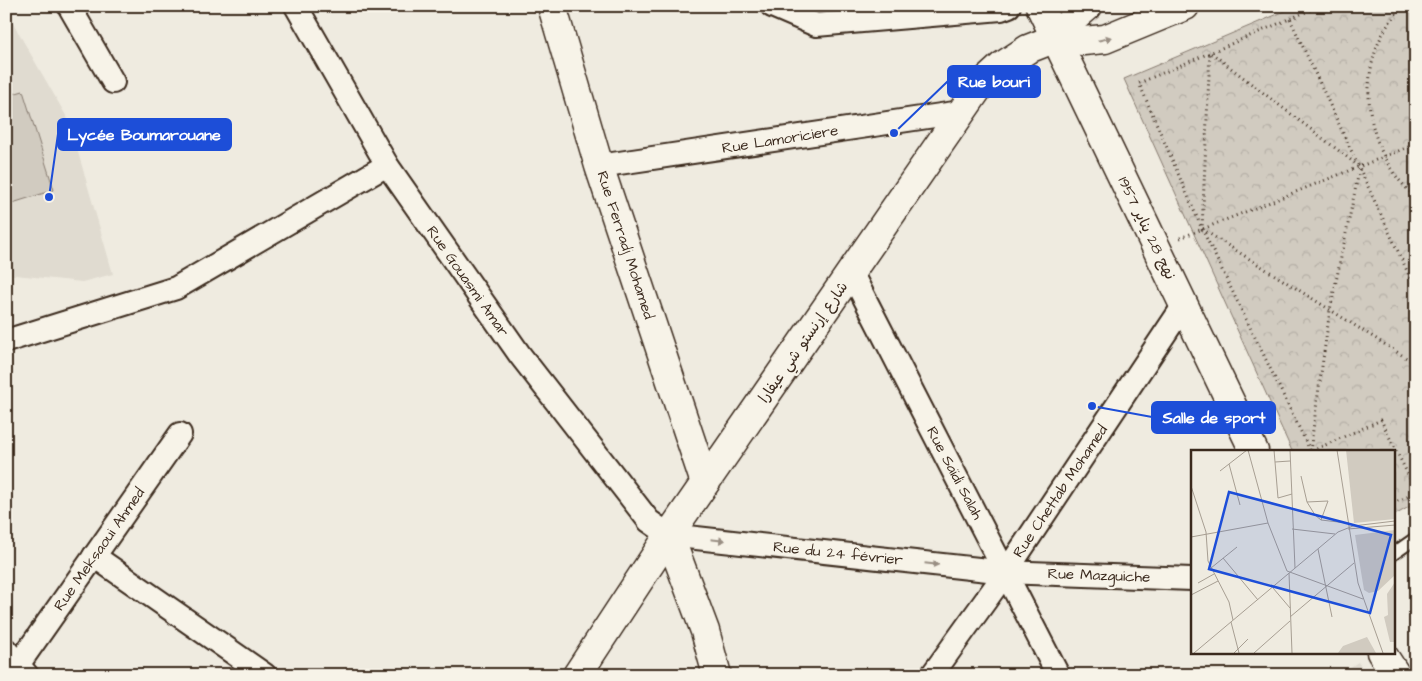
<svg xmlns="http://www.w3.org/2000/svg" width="1422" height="681" font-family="'Architects Daughter','Playpen Sans Arabic',sans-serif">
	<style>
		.built { fill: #e0dbd0 }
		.park { fill: url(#park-crowns); stroke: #867a6f }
		.garden { fill: #d1cbc0; stroke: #867a6f }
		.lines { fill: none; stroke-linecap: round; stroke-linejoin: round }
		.service-casing { stroke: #3b2a1e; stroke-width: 15 }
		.minor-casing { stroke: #3b2a1e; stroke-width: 26 }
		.tertiary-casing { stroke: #3b2a1e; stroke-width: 31 }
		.secondary-casing { stroke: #3b2a1e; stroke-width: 31 }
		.path { stroke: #3b2a1e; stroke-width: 3; stroke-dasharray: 1 4; stroke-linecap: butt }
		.service { stroke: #f7f3e8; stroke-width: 11 }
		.minor { stroke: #f7f3e8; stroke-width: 22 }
		.tertiary { stroke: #f7f3e8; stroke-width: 28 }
		.secondary { stroke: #f7f3e8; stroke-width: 28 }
		.oneway { fill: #998e83 }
		.labels { text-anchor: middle; stroke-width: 5; stroke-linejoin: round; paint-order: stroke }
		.street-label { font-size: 15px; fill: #3b2a1e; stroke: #f7f3e8 }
		.inset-road { fill: none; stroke: #a79e92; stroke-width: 1 }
		.view { fill: #1d4ed8; fill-opacity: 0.15; stroke: #1d4ed8; stroke-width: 2.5 }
		.inset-edge { fill: none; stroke: #3b2a1e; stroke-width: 2.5 }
		.leader { fill: none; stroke: #1d4ed8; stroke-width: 2 }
		.callout-dot { fill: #1d4ed8; stroke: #f7f3e8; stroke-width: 2 }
		.callout { fill: #1d4ed8; stroke: #1d4ed8; stroke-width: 2 }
		.callout-label { font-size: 16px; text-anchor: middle; font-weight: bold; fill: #fff }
	</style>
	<defs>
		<pattern id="park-crowns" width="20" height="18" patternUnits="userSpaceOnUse" patternTransform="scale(1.25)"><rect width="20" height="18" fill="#d1cbc0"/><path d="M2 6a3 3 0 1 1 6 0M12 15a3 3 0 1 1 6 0" fill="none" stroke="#b4aea5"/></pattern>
	</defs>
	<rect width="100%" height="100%" fill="#efebe0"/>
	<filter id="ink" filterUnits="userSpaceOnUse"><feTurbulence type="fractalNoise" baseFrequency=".02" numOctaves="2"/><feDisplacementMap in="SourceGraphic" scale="10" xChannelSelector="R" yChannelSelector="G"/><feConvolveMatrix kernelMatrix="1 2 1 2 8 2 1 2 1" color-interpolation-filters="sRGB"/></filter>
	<g filter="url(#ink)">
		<g class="built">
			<path d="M6 11 69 121 113 274 82 282 6 274Z"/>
			<path d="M1358 662 1367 675H1338Z"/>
		</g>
		<path class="park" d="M1297 6H1416V503L1393 516V451H1292L1124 79Z"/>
		<path class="garden" d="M23 91 54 190 6 205V96Z"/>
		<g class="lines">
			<defs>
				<path id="service" d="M1393 554 1416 538"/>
				<g id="minor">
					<path d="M69 6 113 82"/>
					<path d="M296 6 387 165 520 355 649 521 669 535 1006 572 1192 579"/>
					<path d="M772 6 816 25 1001 9 1009 6"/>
					<path d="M599 166 961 112"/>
					<path d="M851 272 1058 675"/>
					<path d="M6 341 176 288 387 165"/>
					<path d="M94 556 265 675"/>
					<path d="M6 650 27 675"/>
					<path d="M18 665 180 434"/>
					<path d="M932 675 1006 572 1184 305"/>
				</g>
				<g id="tertiary">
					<path d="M552 6 599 166 705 483"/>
					<path d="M1040 6 1254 451"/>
					<path d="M1381 652 1396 675"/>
				</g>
				<g id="secondary">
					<path d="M1056 38 1083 41 1105 39 1185 6"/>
					<path d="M669 535 705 631 717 675"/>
					<path d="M577 675 669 535 979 87 1002 66 1028 49 1056 38 1074 18 1088 6"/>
				</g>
			</defs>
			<use href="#service" class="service-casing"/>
			<use href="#minor" class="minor-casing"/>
			<use href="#tertiary" class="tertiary-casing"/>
			<use href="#secondary" class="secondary-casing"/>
			<g class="path">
				<path d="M1403 6C1351 58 1361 152 1416 197"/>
				<path d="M1290 19 1416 290"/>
				<path d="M1180 238 1416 144"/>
				<path d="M1310 450 1202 229 1139 83 1320 6"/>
				<path d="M1310 451 1330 310 1360 167 1210 52 1202 229 1416 364"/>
				<path d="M1312 451 1381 420 1416 491"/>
				<path d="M1393 503 1416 493"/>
			</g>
			<use href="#service" class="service"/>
			<use href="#minor" class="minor"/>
			<use href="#tertiary" class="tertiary"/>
			<use href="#secondary" class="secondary"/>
		</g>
		<defs><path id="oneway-solid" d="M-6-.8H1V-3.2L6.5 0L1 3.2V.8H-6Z" transform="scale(1.25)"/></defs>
		<g class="oneway">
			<use href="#oneway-solid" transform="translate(1105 39) rotate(-13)"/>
			<use href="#oneway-solid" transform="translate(718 540) rotate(6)"/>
			<use href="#oneway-solid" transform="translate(932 564) rotate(6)"/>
		</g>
	</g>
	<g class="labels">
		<g class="street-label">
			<text transform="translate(780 139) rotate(-9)" y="5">Rue Lamoriciere</text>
			<text transform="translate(1147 228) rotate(64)" y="5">نهج 28 يناير 1957</text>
			<text transform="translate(626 245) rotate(72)" y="5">Rue Ferradj Mohamed</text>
			<text transform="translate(468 281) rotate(55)" y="5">Rue Gouasmi Amar</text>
			<text transform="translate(803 342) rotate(-55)" y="5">شارع إرنستو شي عيفارا</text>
			<text transform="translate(955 473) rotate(62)" y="5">Rue Saïdi Salah</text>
			<text transform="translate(1060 491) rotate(-56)" y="5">Rue Chettab Mohamed</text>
			<text transform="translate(99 549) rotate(-55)" y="5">Rue Meksaoui Ahmed</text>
			<text transform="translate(838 553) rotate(6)" y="5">Rue du 24 février</text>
			<text transform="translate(1099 575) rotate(2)" y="5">Rue Mazguiche</text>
		</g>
	</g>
	<g transform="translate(1191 450)">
		<rect width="204" height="204" fill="#efebe0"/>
		<path d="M155 0H204V69L163 73Z" fill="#d1cbc0"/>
		<path d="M204 80V125L187 141 178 143 173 140 164 85Z" fill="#d1cbc0"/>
		<path d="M204 132V192H199L193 167 197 165 196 144ZM176 187 185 203H147L152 196Z" fill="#d1cbc0"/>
		<path class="inset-road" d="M57 0 77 73 96 121 172 149M83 0 87 48 101 44M99 0 104 118M146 0 167 133 192 203M84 12 99 11M38 14 49 55M29 21 56 0M110 26 116 52 124 65 130 70 156 73M0 36 15 82 17 111 38 152 42 170M116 52 137 51 130 70M101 79 144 84M157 79 204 75M0 87 77 73M127 99 141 167M32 108 67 150M20 118 46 97M98 123 101 203M7 133 23 124M82 138 99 158M0 145 27 131M99 167 163 113M40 172 48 203M3 203 147 82 162 76 204 71M43 203 57 189M63 203 99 171"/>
		<path class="view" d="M38 42 200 85 179 163 18 119Z"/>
		<rect width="204" height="204" class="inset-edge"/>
	</g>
	<path class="leader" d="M894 133L948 81M49 197L58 134M1092 406L1152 417"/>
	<g class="callout-dot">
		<circle cx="894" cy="133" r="5"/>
		<circle cx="49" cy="197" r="5"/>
		<circle cx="1092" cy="406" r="5"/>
	</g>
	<g class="callout">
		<rect x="948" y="66" width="92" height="31" rx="5"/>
		<rect x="58" y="119" width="173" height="31" rx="5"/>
		<rect x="1152" y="402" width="123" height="31" rx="5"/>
	</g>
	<g class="callout-label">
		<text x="994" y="87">Rue bouri</text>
		<text x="144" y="140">Lycée Boumarouane</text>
		<text x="1214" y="423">Salle de sport</text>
	</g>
	<rect width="1422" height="681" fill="none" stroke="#f7f3e8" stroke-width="25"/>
	<rect x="12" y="12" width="1397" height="656" fill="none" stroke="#3b2a1e" stroke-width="2" filter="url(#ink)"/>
</svg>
